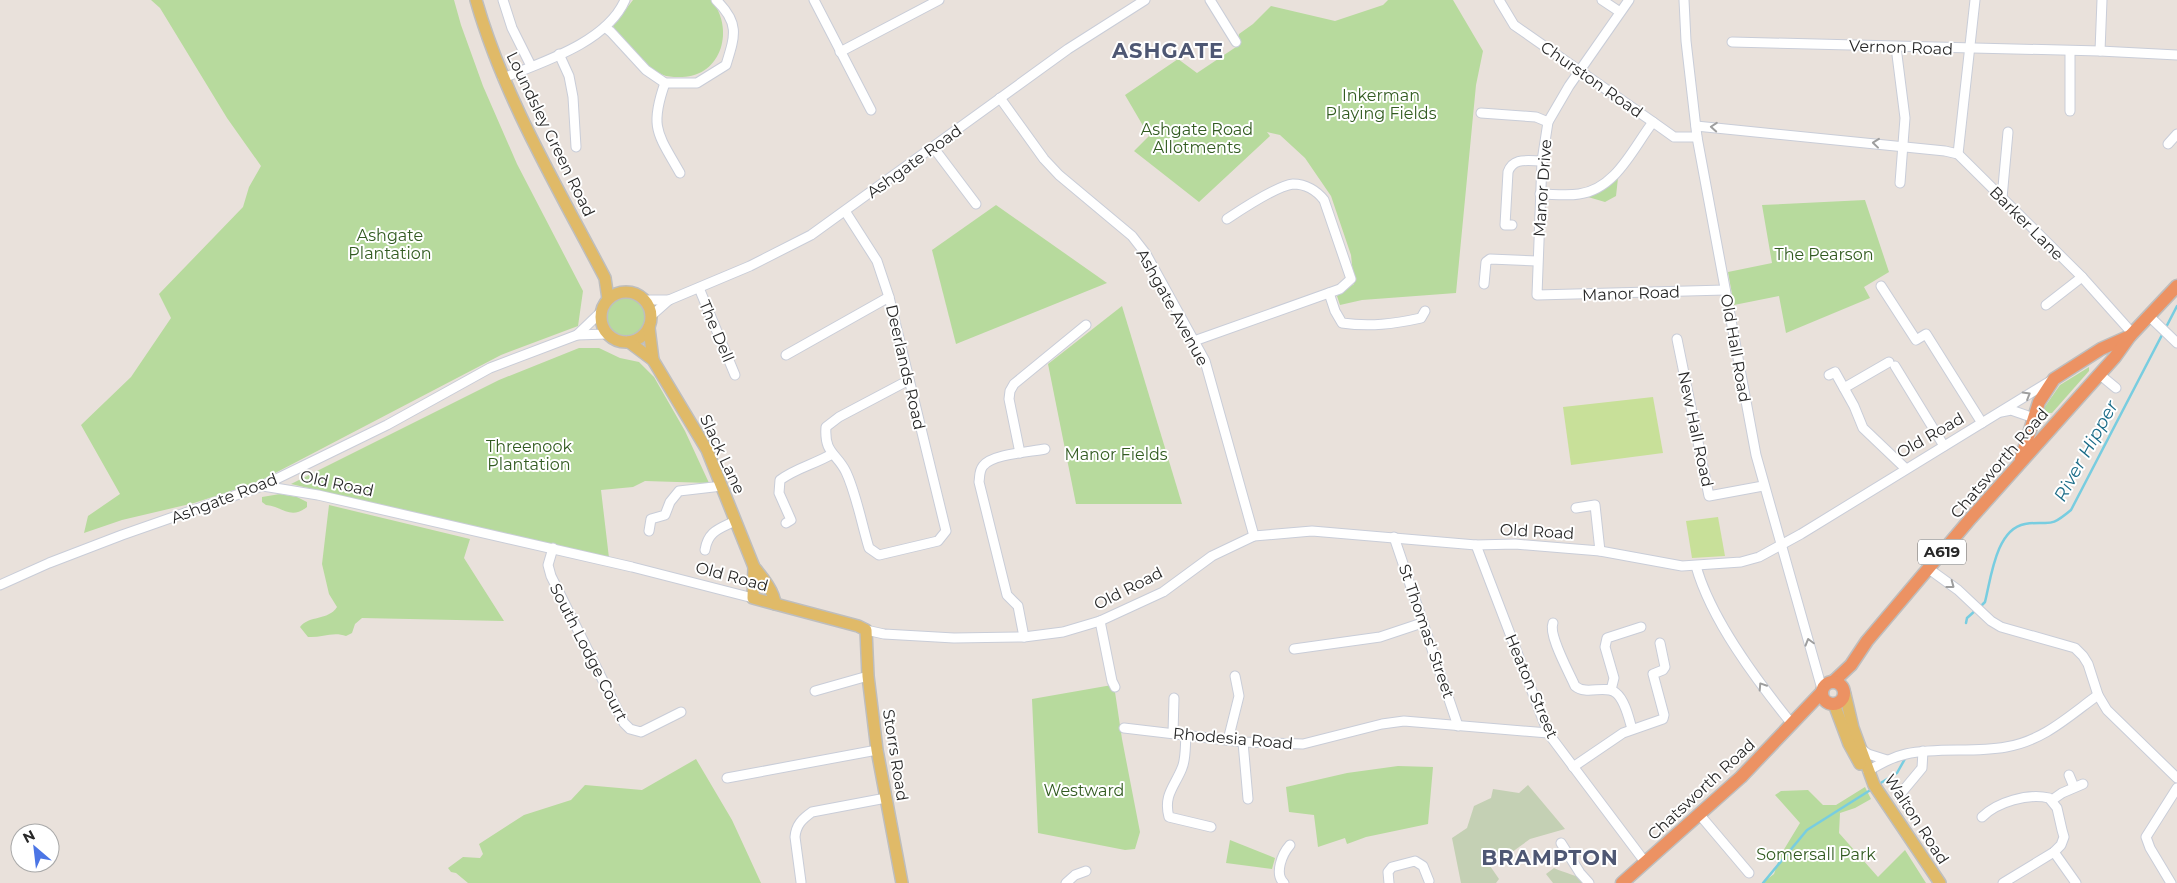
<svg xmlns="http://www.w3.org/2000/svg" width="2177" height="883" font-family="Montserrat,sans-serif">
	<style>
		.green { fill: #b7da9d }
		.cemetery { fill: #c4d0b4 }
		.pitch { fill: #c8e099 }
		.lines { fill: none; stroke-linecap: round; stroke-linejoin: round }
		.stream { stroke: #78cde0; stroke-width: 2.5 }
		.minor-casing { stroke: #c9cdd8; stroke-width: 11 }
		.major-casing { stroke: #bebebe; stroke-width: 14 }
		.highway-casing { stroke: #bebebe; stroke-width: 15 }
		.minor { stroke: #fff; stroke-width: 9 }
		.major { stroke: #e0ba68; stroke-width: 11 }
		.highway { stroke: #ec9263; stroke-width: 12 }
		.oneway { stroke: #9e9e9e }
		.labels { text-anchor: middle; stroke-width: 4; stroke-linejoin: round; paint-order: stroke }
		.shield { fill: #fff; stroke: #686868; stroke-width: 1 }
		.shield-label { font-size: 15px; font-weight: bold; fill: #282828 }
		.street-label { font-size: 16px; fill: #282828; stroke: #fff }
		.park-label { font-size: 16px; fill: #325b21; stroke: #fff }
		.water-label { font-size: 18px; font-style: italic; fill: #1b6c88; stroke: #fff }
		.district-label { font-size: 21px; font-weight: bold; letter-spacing: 1px; fill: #4e5773; stroke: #fff }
	</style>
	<rect width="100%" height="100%" fill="#e9e1db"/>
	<g class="green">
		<path d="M151 0H454L461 25 483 86 517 164 583 291 578 326 501 355 258 482 194 503 122 520 84 533 88 516 120 494 81 425 131 377 171 318 159 294 243 207 249 187 261 166 227 118 160 8Z"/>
		<path d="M633 0H711C735 28 722 76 682 77 677 77 671 77 666 76 649 71 622 42 613 26Z"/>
		<path d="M1388 0H1453L1483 51 1476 85 1456 293 1362 300 1340 305 1337 296 1354 284 1351 255 1331 196 1305 158 1280 135 1267 132 1270 136 1199 202 1134 151 1149 136 1125 95 1178 59 1197 73 1236 47 1239 34 1253 24 1271 6 1335 21 1383 5Z"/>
		<path d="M1618 178 1616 196 1605 202 1588 197 1610 185Z"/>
		<path d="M1865 200 1889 272 1864 287 1870 298 1786 333 1779 296 1734 305 1728 272 1772 263 1762 205Z"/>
		<path d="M996 205 1107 283 956 344 932 250Z"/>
		<circle cx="625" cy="316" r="20"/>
		<path d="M1122 306 1182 504H1076L1048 364Z"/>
		<path d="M579 348H599L620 358 639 362 654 377 685 431 709 483 645 481 633 487 601 490 609 558 291 484 499 380Z"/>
		<path d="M2089 367V371L2052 413H2047L2044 408 2060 385Z"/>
		<path d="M280 494 297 497 307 502V507C290 520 284 507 266 505L262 502V497Z"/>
		<path d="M329 505 470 539 464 558 504 621 362 618 355 624 352 633 346 636C333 631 321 638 308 637L300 627C309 615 328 621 337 607L329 594 322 564Z"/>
		<path d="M1112 685 1115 692 1122 739 1140 832 1135 849 1125 850 1038 833 1032 699Z"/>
		<path d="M696 759 732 820 761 883H468L456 873 451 872 448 868 463 857 480 858 483 854 479 844 524 815 571 800 585 785 642 790Z"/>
		<path d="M1398 766 1433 767 1428 824 1366 837 1347 844 1345 838 1318 847 1314 815 1289 812 1286 787 1347 773Z"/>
		<path d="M1865 787 1871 799 1855 808 1840 813 1839 833 1878 877 1905 850 1926 883H1762L1774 874 1780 856 1800 823 1775 795 1781 791 1808 790 1823 805H1836Z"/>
		<path d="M1230 840 1275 858 1272 869 1226 863Z"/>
	</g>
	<g class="cemetery">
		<path d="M1528 785 1565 829 1530 839 1501 860 1498 856 1488 863 1499 879 1496 883H1461L1452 838 1467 828 1474 806 1491 798 1493 789 1519 793Z"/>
		<path d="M1554 868C1563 873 1580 875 1586 883H1553L1546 874Z"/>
	</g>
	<g class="pitch">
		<path d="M1653 397 1663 453 1571 465 1563 407Z"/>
		<path d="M1718 517 1725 556 1692 558 1686 521Z"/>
	</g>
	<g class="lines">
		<g class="stream">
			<path d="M1980 607 1985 602C1991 578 1996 529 2025 524 2052 520 2047 530 2071 510L2177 306"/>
			<path d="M1966 623 1967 618 1976 610"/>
			<path d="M1879 784 1897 773 1906 757"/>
			<path d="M1763 883 1807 830 1872 789"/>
		</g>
		<defs>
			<g id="minor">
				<path d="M503 0 512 28 531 66"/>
				<path d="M814 0 871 110"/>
				<path d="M1210 0 1236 42"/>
				<path d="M1499 0 1514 25 1653 122 1674 137H1697"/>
				<path d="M1602 0 1620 12"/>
				<path d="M1629 0 1569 86 1548 122 1542 161 1537 295 1725 290"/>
				<path d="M1684 0 1686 41 1697 137 1756 455 1822 689"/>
				<path d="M605 27 611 32 646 70 665 83H697L726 65C735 36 740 23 716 0"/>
				<path d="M1732 42 2100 51 2177 55"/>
				<path d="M1896 47 1905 118 1900 183"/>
				<path d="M2070 51V111"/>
				<path d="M2100 51 2102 0"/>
				<path d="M840 52 939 0"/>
				<path d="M559 54 569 76 573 97 576 147"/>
				<path d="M503 78C543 62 607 42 625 0"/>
				<path d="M665 83C649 128 658 134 680 173"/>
				<path d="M1000 98 1044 159 1059 175 1132 236 1146 254 1205 361 1254 536"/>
				<path d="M1481 113 1536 117 1548 122"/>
				<path d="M1696 126 1945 151 1958 154 2082 277 2133 334"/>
				<path d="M2168 144 2177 134"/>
				<path d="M933 147 976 204"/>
				<path d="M1958 154 1975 0"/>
				<path d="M1540 194C1552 194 1566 196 1579 194 1616 189 1633 148 1653 122"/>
				<path d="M2002 198 2008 132"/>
				<path d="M845 211 877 261 889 297 946 531 938 541 879 555 869 548C862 525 856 493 846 472 837 453 824 454 826 427L839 417 909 380"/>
				<path d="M1512 225H1505L1508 172C1513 157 1528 161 1542 161"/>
				<path d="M1484 284 1486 262 1490 259 1537 261"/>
				<path d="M1881 286 1916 340 1926 334 1982 423"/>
				<path d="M699 288 735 375"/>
				<path d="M1329 293 1335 311 1342 323C1370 327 1394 324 1421 318L1425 311"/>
				<path d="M645 300H669"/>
				<path d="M2046 305 2082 277"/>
				<path d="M651 316 669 300 750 266 811 235 1068 49 1145 0"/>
				<path d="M2149 316 2177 343"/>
				<path d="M577 335 601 312"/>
				<path d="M1677 339 1709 496 1763 486"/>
				<path d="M1194 341 1340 289 1351 279 1324 200C1317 191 1306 184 1293 184 1276 186 1242 209 1227 219"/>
				<path d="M786 355 889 297"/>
				<path d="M1895 366 1944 446"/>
				<path d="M2099 374 2116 388"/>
				<path d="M1829 375 1835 372 1854 406 1863 428 1905 468"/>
				<path d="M1844 388 1889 362"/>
				<path d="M2001 412 2011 410 2034 418"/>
				<path d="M1020 453 1009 399 1010 391 1014 384 1086 325"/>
				<path d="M263 486 318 495 632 567 753 598"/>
				<path d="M1576 508 1595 505 1600 551"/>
				<path d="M786 523 791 520 779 493 780 480C796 468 815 464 832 454"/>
				<path d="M649 531 651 519 665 515 670 502 679 491 722 486"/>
				<path d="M1394 537 1458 726"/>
				<path d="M1476 545 1548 733 1645 862"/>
				<path d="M553 548 548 565 551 576 624 723 630 729 641 732 681 712"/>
				<path d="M705 550C708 531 719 529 735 521"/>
				<path d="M1696 566C1711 620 1757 681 1792 724"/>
				<path d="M1929 569 1958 590 1991 621 2001 627 2075 648 2083 656 2088 664 2098 695 2107 710 2177 778"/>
				<path d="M0 585 49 563 122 535 262 486 387 425 490 368 577 335 607 334"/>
				<path d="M1100 621 1112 681 1115 687"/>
				<path d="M1553 623C1548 635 1569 672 1575 686 1587 696 1605 684 1616 693 1625 700 1629 719 1632 729"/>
				<path d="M866 630 884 634 954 638 1024 637 1063 632 1100 621 1163 592 1212 556 1254 536 1312 531 1476 545 1515 544 1600 551 1682 566 1741 562 1759 557 1801 534 2052 380"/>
				<path d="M1024 637 1018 606 1007 595 979 482C980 476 979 471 983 466 992 454 1030 452 1045 449"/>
				<path d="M1294 649 1380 637 1422 623"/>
				<path d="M1611 690 1614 678 1605 647 1607 638 1641 627"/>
				<path d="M815 691 868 676"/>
				<path d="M1124 728 1243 742 1303 744 1382 724 1404 721 1548 733"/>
				<path d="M1173 733 1174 698"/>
				<path d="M1186 736C1185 746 1186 759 1182 768 1175 786 1163 795 1169 817L1211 827"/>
				<path d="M1228 740 1239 696 1235 676"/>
				<path d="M1243 742 1248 799"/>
				<path d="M1860 748 1868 754 1887 760"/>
				<path d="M1573 767 1623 733 1663 719 1664 715 1653 674 1663 670 1665 667 1660 643"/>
				<path d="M1868 771C1880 764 1892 757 1906 754 1939 747 1973 753 2006 747 2043 741 2069 716 2098 695"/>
				<path d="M2069 775 2074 787"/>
				<path d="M727 778 877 750"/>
				<path d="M1902 792 1922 768 1923 751"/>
				<path d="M2052 800 2062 793 2083 784"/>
				<path d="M1699 814 1749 873"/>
				<path d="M1982 817C1997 802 2028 793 2049 798L2057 808 2062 830 2064 837 2061 845 2054 852 2003 883"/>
				<path d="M1561 843 1580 873 1589 883"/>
				<path d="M2054 852 2076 883"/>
				<path d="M801 882 795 837C796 825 802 819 812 812L886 798"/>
				<path d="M1066 883 1075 875 1086 871"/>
				<path d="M1284 883C1274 874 1282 854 1290 845"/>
				<path d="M1389 883 1388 872 1392 867 1415 861 1423 866 1429 881"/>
				<path d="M2171 883 2150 848 2146 837 2177 788"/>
			</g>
			<g id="major">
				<path d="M476 0C504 98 558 188 605 278L608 299"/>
				<circle cx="626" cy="317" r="25"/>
				<path d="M649 328 653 360"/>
				<path d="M629 342 653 360 707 450 754 567C762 577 774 591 775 604"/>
				<path d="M754 567 753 598 858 626 866 630 868 676 877 750 902 883"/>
				<path d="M1845 694 1853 728 1874 785 1940 883"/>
				<path d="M1834 704 1849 744 1860 764"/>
			</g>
			<g id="highway">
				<path d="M2021 459 2039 402 2054 379 2101 349 2130 336"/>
				<path d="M1834 681 1851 665 1867 641 1971 518 2115 357 2130 336 2177 286"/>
				<circle cx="1833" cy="693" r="11"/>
				<path d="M1622 883 1741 777 1822 692"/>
			</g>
		</defs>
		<use href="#minor" class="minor-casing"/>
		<use href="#major" class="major-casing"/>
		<use href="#highway" class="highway-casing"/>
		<use href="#minor" class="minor"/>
		<use href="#major" class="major"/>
		<use href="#highway" class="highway"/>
	</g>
	<defs><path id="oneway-chevron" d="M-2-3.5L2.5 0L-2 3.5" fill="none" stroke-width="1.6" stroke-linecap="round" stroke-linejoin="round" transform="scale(1.25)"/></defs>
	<g class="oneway">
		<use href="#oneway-chevron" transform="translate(1714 127) rotate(-176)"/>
		<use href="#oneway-chevron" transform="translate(1876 143) rotate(-174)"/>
		<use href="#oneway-chevron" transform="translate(2027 395) rotate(-31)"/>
		<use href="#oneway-chevron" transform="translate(1951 585) rotate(37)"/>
		<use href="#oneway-chevron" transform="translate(1809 642) rotate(-106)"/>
		<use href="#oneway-chevron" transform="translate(1762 686) rotate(-123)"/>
	</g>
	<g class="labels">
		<rect class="shield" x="1918" y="539.5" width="48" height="25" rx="4"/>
		<g class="shield-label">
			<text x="1942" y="557">A619</text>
		</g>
		<g class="street-label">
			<text transform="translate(1901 47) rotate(2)" y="6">Vernon Road</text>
			<text transform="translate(1592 79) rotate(35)" y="6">Churston Road</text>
			<text transform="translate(551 134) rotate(64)" y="6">Loundsley Green Road</text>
			<text transform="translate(914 161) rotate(-36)" y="6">Ashgate Road</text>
			<text transform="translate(1542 188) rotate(-86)" y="6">Manor Drive</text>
			<text transform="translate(2027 223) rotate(45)" y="6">Barker Lane</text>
			<text transform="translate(1631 293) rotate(-2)" y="6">Manor Road</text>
			<text transform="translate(1173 307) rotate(61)" y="6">Ashgate Avenue</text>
			<text transform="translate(717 331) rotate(67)" y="6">The Dell</text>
			<text transform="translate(1736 348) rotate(80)" y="6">Old Hall Road</text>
			<text transform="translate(906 367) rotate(77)" y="6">Deerlands Road</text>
			<text transform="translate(1696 429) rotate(78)" y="6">New Hall Road</text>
			<text transform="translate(1930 435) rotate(-30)" y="6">Old Road</text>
			<text transform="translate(723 454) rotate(65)" y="6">Slack Lane</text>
			<text transform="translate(1999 463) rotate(-49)" y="6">Chatsworth Road</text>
			<text transform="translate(337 483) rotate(12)" y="6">Old Road</text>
			<text transform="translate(224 498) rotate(-21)" y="6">Ashgate Road</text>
			<text transform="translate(1537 531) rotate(3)" y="6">Old Road</text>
			<text transform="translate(732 576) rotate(15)" y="6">Old Road</text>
			<text transform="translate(1128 588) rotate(-27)" y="6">Old Road</text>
			<text transform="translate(1427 631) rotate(71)" y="6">St Thomas' Street</text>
			<text transform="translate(589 652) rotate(63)" y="6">South Lodge Court</text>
			<text transform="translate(1532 686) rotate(67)" y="6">Heaton Street</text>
			<text transform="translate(1233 738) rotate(5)" y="6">Rhodesia Road</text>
			<text transform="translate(896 755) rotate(81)" y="6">Storrs Road</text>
			<text transform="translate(1701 789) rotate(-43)" y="6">Chatsworth Road</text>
			<text transform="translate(1917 819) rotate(57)" y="6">Walton Road</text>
		</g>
		<g class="park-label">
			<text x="1381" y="101">Inkerman<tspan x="1381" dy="18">Playing Fields</tspan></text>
			<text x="1197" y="135">Ashgate Road<tspan x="1197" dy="18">Allotments</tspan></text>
			<text x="390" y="241">Ashgate<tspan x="390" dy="18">Plantation</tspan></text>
			<text x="1824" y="260">The Pearson</text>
			<text x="529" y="452">Threenook<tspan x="529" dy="18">Plantation</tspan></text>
			<text x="1116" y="460">Manor Fields</text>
			<text x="1084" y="796">Westward</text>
			<text x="1816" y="860">Somersall Park</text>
		</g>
		<g class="water-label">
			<text transform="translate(2086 451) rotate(-61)" y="6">River Hipper</text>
		</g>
		<g class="district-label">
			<text x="1168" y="58">ASHGATE</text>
			<text x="1550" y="865">BRAMPTON</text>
		</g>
	</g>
	<g transform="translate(35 848) rotate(332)"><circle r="24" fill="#ffffff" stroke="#a9a9a9"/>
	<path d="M0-4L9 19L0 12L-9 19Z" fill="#4b75e5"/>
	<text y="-8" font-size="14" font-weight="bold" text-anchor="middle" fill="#282828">N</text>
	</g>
</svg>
